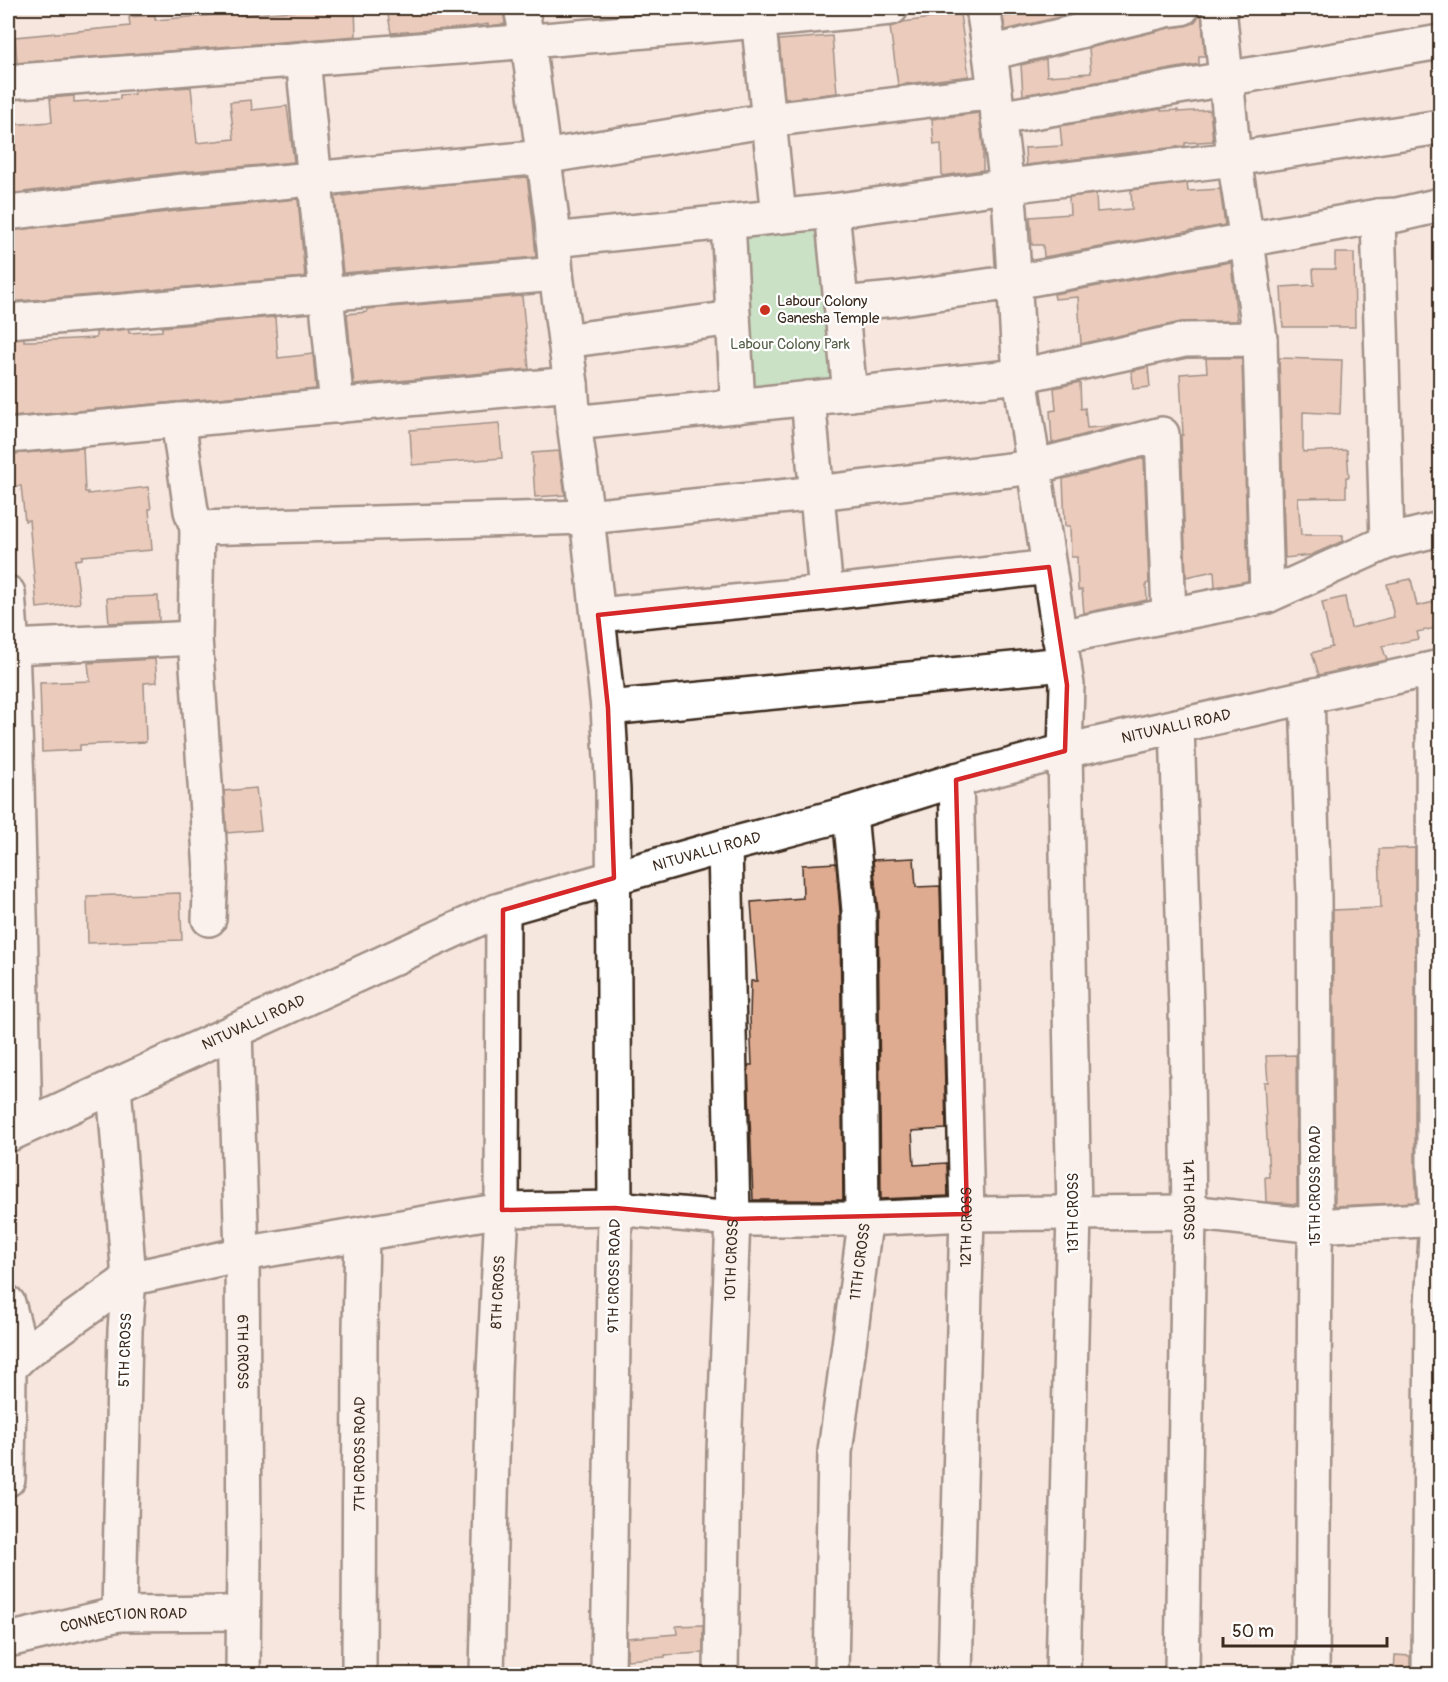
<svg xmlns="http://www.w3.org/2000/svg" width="1448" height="1682" font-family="Pangolin,sans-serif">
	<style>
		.green { fill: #95dba8; stroke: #688263; stroke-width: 1.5 }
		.building { fill: #deab91; stroke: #3b2a1e; stroke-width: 1.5 }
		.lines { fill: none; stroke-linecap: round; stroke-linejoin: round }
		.minor-casing { stroke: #3b2a1e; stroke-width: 38 }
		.minor { stroke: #fff; stroke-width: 33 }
		.marked { fill: none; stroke: #d62828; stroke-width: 4.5; stroke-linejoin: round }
		.poi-dot { fill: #c8321e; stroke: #fff; stroke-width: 2 }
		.labels { text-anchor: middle; stroke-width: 4.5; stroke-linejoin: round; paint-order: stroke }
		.poi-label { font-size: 15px; fill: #3b2a1e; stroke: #fff; text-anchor: start }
		.park-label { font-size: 15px; fill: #565f47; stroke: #fff }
		.street-label { font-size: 15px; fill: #3b2a1e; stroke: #fff }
	</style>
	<rect width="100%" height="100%" fill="#f5e6de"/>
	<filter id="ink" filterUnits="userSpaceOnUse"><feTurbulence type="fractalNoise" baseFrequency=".0167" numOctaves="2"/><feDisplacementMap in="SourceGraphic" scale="12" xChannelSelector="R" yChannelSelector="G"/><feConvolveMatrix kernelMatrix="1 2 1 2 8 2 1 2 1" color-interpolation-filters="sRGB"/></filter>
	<g filter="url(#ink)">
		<path class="green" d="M832 211 850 394 738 406 728 222Z"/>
		<g class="building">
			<path d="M295 8H355L356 36 17 63 15 37 130 26 129 17 155 15V20L239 13 240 15 295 11Z"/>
			<path d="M387 8H503L505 24 488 26V24L462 28 391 33Z"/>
			<path d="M1073 8H1097L1005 30 1003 16 1073 11Z"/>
			<path d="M1201 8 1205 56H1199V64L1023 95 1021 65 1046 59 1047 76 1091 73 1089 48 1169 28 1185 26 1194 23 1199 16Z"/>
			<path d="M960 14 969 76 898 85 890 27 903 22Z"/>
			<path d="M832 36 837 93 785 99 779 40Z"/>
			<path d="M191 87 197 143 234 139 230 102 251 100 252 110 287 106 294 162 172 173 8 194V125L52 122 50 98 74 96V102L120 99V95L134 94V91Z"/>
			<path d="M1161 109V111L1178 110V112L1210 110 1213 141 1185 143V146L1026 165 1025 148 1062 146 1060 126Z"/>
			<path d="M979 113 983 146V170L942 176 941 144 934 145 932 119Z"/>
			<path d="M527 177 533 222 536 257 343 273 335 197 379 191Z"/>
			<path d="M1187 183 1188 191 1220 189 1225 225 1044 257 1043 245H1032L1030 217 1070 214 1069 197 1096 194 1097 212 1132 209 1131 190Z"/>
			<path d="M298 199 305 277 8 302V231L176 211Z"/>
			<path d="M1335 253H1354L1355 327H1283L1281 287 1314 285 1313 269H1335Z"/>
			<path d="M1231 262 1237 321 1181 322 1081 344 1078 297 1055 299 1054 294Z"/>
			<path d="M522 296 529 369 354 385 347 314 367 312V309Z"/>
			<path d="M275 317 278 358 313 354 316 389 12 417 10 392H8V339L24 338V341H31L96 338V332L128 329 129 333 162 331V327Z"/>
			<path d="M1206 358H1242L1248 581 1215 587 1214 571 1186 577 1181 435H1183L1180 374 1207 372Z"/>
			<path d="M1279 358 1342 360 1340 414 1303 412V452L1347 450 1349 477H1346V497L1298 498 1301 535H1343V541L1311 555 1285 558Z"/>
			<path d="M1148 367 1150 387 1133 389 1132 371Z"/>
			<path d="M1080 382 1081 409 1085 408 1087 428 1122 425 1052 443 1050 411 1056 410 1054 388Z"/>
			<path d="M499 423 502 458 412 465 410 430Z"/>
			<path d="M83 448 85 492H88V494L148 487 151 509H149L152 550 82 556V559L75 560 80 603 37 608 29 520 25 521 21 486H13L12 454Z"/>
			<path d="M559 451 565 495 535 497 532 453Z"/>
			<path d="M1144 458 1149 583 1146 584 1147 600 1084 613 1082 590H1078L1077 557H1071L1070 526H1065L1063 479Z"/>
			<path d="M1411 579 1417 606 1434 602 1440 627 1417 632 1419 639 1382 646 1387 660 1319 675 1312 653 1332 647 1322 602 1345 597 1351 628 1394 617 1387 584Z"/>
			<path d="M158 596 159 621 109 623 107 598Z"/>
			<path d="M155 659 157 682 144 683 146 742 80 745V750L42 752 40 683 90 681 88 663Z"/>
			<path d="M256 788 261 830 227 833 224 791Z"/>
			<path d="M1415 848V1169L1417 1202 1335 1206 1333 910 1381 908 1379 849Z"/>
			<path d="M914 858 916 887 940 886 946 1129 912 1131 914 1165 947 1163 948 1196 881 1199 878 911 873 860Z"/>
			<path d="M836 863 840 912 843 1200H753L748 1065H752L750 1017 751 981H757L751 902 803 898 802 865Z"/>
			<path d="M180 893 182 940 88 943 87 896Z"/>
			<path d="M1296 1055 1297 1204 1266 1202 1265 1177H1269L1264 1082H1268L1266 1056Z"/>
			<path d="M703 1625V1653L665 1655V1657L627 1660V1638L677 1634 676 1626Z"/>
			<path d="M1395 1655 1410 1656V1674H1394Z"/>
		</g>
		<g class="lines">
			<defs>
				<g id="minor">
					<path d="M521 8 528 42 552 220 556 274 571 384 574 423 587 517 608 708 613 790 615 1208 608 1674"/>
					<path d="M757 8 779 216"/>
					<path d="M983 8 990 53 1010 210 1020 376 1067 685 1065 751 1074 1212 1063 1674"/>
					<path d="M990 53 1166 10 1182 8"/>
					<path d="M303 59 337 406"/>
					<path d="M8 82C302 59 597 38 891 8"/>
					<path d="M998 118 1440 42"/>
					<path d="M832 211 850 394"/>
					<path d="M8 213 174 192 543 157 769 120 995 92"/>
					<path d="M1378 216 1387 542"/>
					<path d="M728 222 738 406"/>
					<path d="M553 240 832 211 1007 186 1234 159 1440 127"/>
					<path d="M841 304 895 299 1014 282 1378 216 1397 215 1440 205"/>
					<path d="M8 321 556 274"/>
					<path d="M565 341 733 318"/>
					<path d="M808 398 826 593"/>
					<path d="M178 420 191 511 197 528 195 638 211 870 209 919"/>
					<path d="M574 423 1020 376 1185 340 1260 339"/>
					<path d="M8 436 571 384"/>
					<path d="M197 528 587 517 817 493 1034 467 1162 434 1169 615"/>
					<path d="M8 593 12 647 17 785 25 1126"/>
					<path d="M1267 596 1387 542 1440 529"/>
					<path d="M598 615 826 593 1049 567"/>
					<path d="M1059 637 1267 596 1260 339 1247 241 1234 159 1219 8"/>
					<path d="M12 647 195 638"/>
					<path d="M1307 697 1314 897 1316 1226 1315 1250 1312 1674"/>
					<path d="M608 708 1064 664"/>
					<path id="s1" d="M1177 726 1186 1007 1189 1212 1182 1674"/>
					<path id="s2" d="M235 1031 242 1254 244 1552 243 1674"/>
					<path d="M114 1086 129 1279 125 1330 119 1614"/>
					<path id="s3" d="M8 1135 496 911 725 846 850 813 956 780 1065 751 1440 667"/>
					<path d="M8 1303 22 1355 9 1368 8 1479"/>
					<path d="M8 1360 22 1355 129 1279 242 1254 502 1210 615 1208 733 1219H862L967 1214 1189 1212 1316 1226 1440 1219"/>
					<path id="s4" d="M8 1640 119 1614 243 1613"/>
					<path id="s5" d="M359 1674 360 1329 362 1234"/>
					<path id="s6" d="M487 1674 494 1371 502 1210 503 910"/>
					<path id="s7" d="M721 1674 724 1452 733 1219 725 846"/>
					<path id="s8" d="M831 1674 835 1452 865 1223 862 1219 859 911 850 813"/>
					<path id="s9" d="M955 1674 967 1214 956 780"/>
					<path d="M1429 1674 1432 1305 1437 1220 1434 1169 1433 669"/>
				</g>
			</defs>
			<use href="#minor" class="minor-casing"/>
			<use href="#minor" class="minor"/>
		</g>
	</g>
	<path d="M0 0H1448V1682H0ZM1049 567 1067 685 1065 751 956 780 967 1214 733 1219 615 1208 502 1210 503 910 614 878 608 708 598 615Z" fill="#f5e6de" fill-opacity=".55" fill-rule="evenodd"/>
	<path class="marked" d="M1049 567 1067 685 1065 751 956 780 967 1214 733 1219 615 1208 502 1210 503 910 614 878 608 708 598 615Z"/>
	<circle class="poi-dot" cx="765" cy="310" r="6"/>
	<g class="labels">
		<g class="poi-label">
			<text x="777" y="306">Labour Colony<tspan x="777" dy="17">Ganesha Temple</tspan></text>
		</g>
		<g class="park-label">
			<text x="790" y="349">Labour Colony Park</text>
		</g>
		<g class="street-label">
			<text dy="5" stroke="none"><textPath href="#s3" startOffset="1242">NITUVALLI ROAD</textPath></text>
			<text dy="5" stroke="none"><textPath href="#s3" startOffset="756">NITUVALLI ROAD</textPath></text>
			<text dy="5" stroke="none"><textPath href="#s3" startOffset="270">NITUVALLI ROAD</textPath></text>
			<text transform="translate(1315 1186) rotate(-90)" y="5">15TH CROSS ROAD</text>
			<text dy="5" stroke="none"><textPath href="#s1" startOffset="474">14TH CROSS</textPath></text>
			<text transform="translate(1073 1213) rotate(-90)" y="5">13TH CROSS</text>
			<text dy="5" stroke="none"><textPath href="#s9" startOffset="447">12TH CROSS</textPath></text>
			<text dy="5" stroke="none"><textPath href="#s7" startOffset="414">10TH CROSS</textPath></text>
			<text dy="5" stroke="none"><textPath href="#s8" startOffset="414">11TH CROSS</textPath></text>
			<text transform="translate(614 1276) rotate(-89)" y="5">9TH CROSS ROAD</text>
			<text dy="5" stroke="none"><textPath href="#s6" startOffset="382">8TH CROSS</textPath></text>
			<text transform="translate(125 1350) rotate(-88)" y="5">5TH CROSS</text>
			<text dy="5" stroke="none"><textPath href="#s2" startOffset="321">6TH CROSS</textPath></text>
			<text dy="5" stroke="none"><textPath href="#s5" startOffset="220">7TH CROSS ROAD</textPath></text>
			<text dy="5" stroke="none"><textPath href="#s4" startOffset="118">CONNECTION ROAD</textPath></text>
		</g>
	</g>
	<rect width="1448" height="1682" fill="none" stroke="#fff" stroke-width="30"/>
	<rect x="15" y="15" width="1418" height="1652" fill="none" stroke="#3b2a1e" stroke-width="2" filter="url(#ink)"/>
	<path d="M1223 1637v9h164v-9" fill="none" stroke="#3b2a1e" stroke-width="3"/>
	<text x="1232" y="1637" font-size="18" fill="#3b2a1e" stroke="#ffffff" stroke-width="4.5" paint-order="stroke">50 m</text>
</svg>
